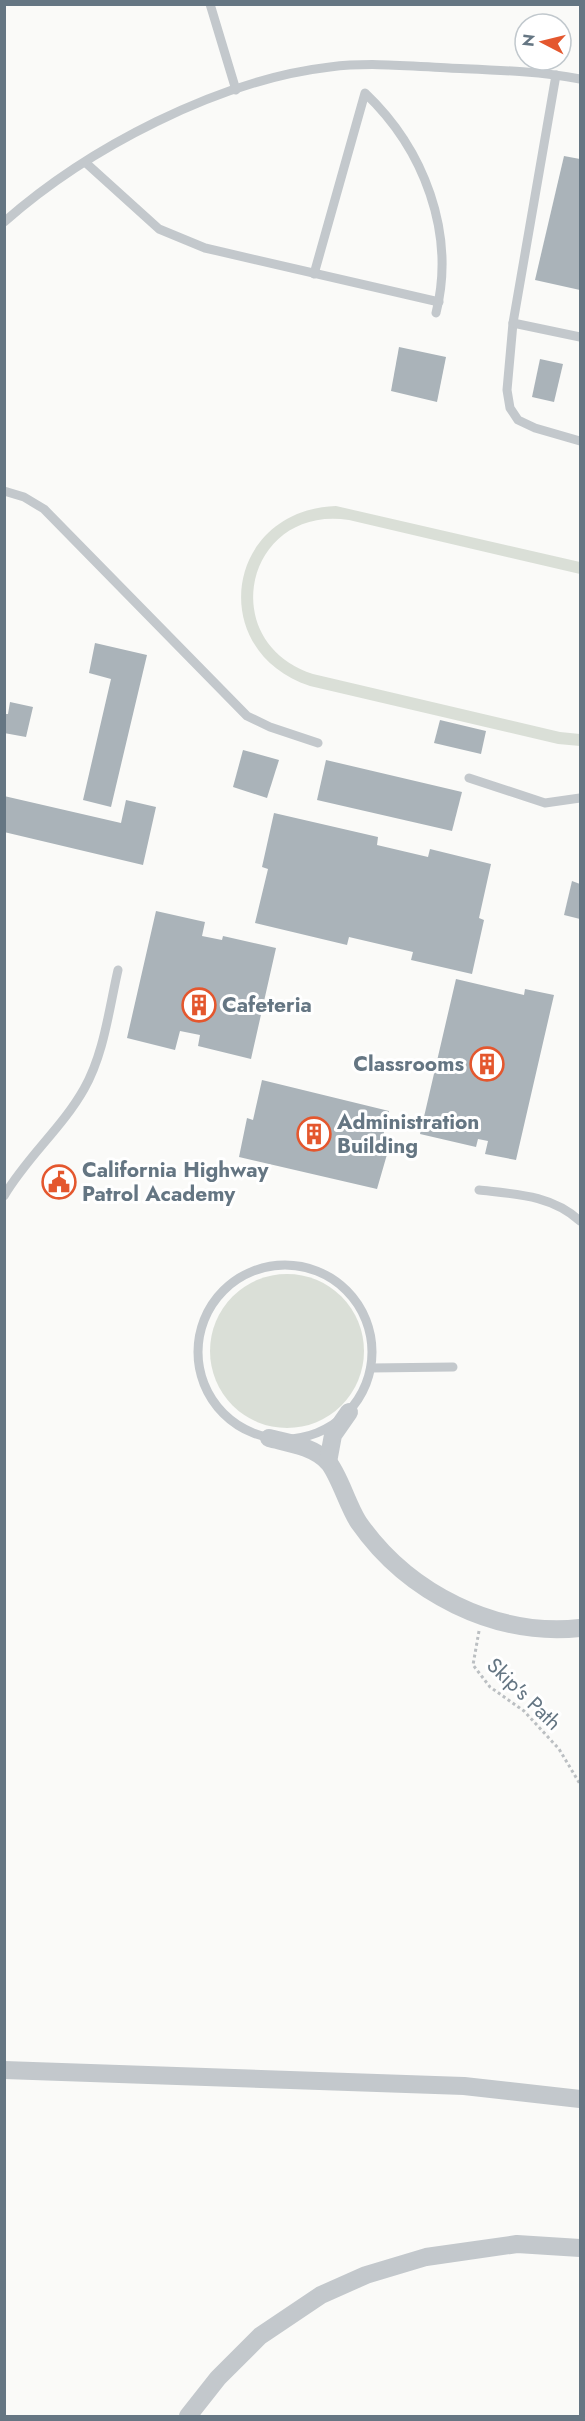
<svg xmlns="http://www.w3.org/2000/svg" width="585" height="2421" font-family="Jost,sans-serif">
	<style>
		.green { fill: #dadfd7 }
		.building { fill: #aab3b9 }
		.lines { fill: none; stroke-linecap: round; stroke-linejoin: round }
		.path { stroke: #bbbfc2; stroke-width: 3; stroke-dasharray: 3 3; stroke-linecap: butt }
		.lane { stroke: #c3c8cc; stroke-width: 9 }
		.street { stroke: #c3c8cc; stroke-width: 18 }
		.labels { text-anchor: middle; stroke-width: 6; stroke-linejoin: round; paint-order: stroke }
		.poi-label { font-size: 21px; font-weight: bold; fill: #657683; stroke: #fff; text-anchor: start }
		.street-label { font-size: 21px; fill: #657683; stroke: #fff }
	</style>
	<rect width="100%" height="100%" fill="#fafaf8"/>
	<g class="green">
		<path d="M336 506 580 562V574L349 520C246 504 214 642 313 674L560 732 580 734V746L558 744 310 686C205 651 225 510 336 506Z"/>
		<circle cx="287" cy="1351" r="77"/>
	</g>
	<g class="building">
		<path d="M564 156 580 159V290L535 280Z"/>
		<path d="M399 347 446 357 437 402 391 391Z"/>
		<path d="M540 359 563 364 554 402 532 397Z"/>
		<path d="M95 643 147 655 111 807 83 800 111 679 89 673Z"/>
		<path d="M10 702 33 707 26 737 4 733V714H8Z"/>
		<path d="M440 720 486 731 481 754 434 743Z"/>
		<path d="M243 750 279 760 267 798 233 787Z"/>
		<path d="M326 760 462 792 452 831 317 800Z"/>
		<path d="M4 796 121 823 126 800 156 807 143 865 4 832Z"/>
		<path d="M274 813 378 837 377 845 428 857 430 849 491 864 479 918 484 920 472 974 411 960 413 952 349 937 347 945 255 923 268 869 262 867Z"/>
		<path d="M572 881 580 884V919L564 915Z"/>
		<path d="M156 911 205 922 202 936 222 940 223 936 276 948 251 1059 198 1046 200 1035 180 1031 175 1050 127 1038Z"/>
		<path d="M456 979 524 995 525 989 554 995 516 1160 485 1154 488 1141 478 1139 476 1147 420 1134Z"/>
		<path d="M262 1080 389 1111 380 1149 388 1151 377 1189 239 1157 247 1118 253 1120Z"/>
	</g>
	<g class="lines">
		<path class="path" d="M479 1631 473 1665 490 1687 524 1711 559 1749 580 1784"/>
		<g class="lane">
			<path d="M210 4 236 90"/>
			<path d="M556 75 513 323 507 390 510 408 518 420 535 428 580 441"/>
			<path d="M86 163 159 229 205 248 439 302"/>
			<path d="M4 222C88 148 218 80 330 67 369 62 410 66 449 68 493 70 537 71 580 79"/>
			<path d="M314 274 365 93C424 149 456 233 436 313"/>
			<path d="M513 323 580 337"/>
			<path d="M4 491 24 497 44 509 247 716 270 727 318 743"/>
			<path d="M469 778 545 803 580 798"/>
			<path d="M479 1190C515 1194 552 1195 580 1221"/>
			<path d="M4 1196C27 1157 62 1128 84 1089 104 1054 109 1009 118 970"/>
			<circle cx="285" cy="1352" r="87"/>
			<path d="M371 1368 453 1367"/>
		</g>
		<g class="street">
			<path d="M269 1438C288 1443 313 1446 328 1462 339 1474 348 1507 359 1523 408 1593 495 1637 580 1628"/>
			<path d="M328 1462 333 1435 349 1412"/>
			<path d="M4 2070 464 2086 580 2099"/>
			<path d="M188 2416 218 2378 260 2336 321 2295 366 2275 426 2257 517 2244 580 2248"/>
		</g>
	</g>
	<defs>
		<symbol id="building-ring" viewBox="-11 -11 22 22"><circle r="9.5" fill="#fff" stroke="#e4572e" stroke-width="1.5"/><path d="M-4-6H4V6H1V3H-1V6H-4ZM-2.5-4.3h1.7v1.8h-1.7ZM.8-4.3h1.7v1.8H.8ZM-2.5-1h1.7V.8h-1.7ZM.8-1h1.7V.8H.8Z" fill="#e4572e"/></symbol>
		<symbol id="civic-ring" viewBox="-11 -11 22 22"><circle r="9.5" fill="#fff" stroke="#e4572e" stroke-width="1.5"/><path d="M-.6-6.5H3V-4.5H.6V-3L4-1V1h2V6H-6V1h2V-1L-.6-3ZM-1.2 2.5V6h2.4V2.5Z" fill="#e4572e"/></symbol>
	</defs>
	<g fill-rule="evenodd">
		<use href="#building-ring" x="180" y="986" width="38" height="38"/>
		<use href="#building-ring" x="468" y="1045" width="38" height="38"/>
		<use href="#building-ring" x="295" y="1115" width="38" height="38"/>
		<use href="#civic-ring" x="40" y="1163" width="38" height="38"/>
	</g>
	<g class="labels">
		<g class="poi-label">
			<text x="222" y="1012">Cafeteria</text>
			<text x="464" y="1071" text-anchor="end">Classrooms</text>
			<text x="337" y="1129">Administration<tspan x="337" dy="24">Building</tspan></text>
			<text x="82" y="1177">California Highway<tspan x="82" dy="24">Patrol Academy</tspan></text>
		</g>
		<g class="street-label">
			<text transform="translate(524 1694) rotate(44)" y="7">Skip's Path</text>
		</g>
	</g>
	<rect width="585" height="2421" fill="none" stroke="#657683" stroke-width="12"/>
	<g transform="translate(543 42) rotate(277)"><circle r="28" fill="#ffffff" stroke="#c1c8cd" stroke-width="1.5"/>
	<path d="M0-4.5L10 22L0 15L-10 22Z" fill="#e4572e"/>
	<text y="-9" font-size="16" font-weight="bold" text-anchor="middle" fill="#657683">N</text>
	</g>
</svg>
